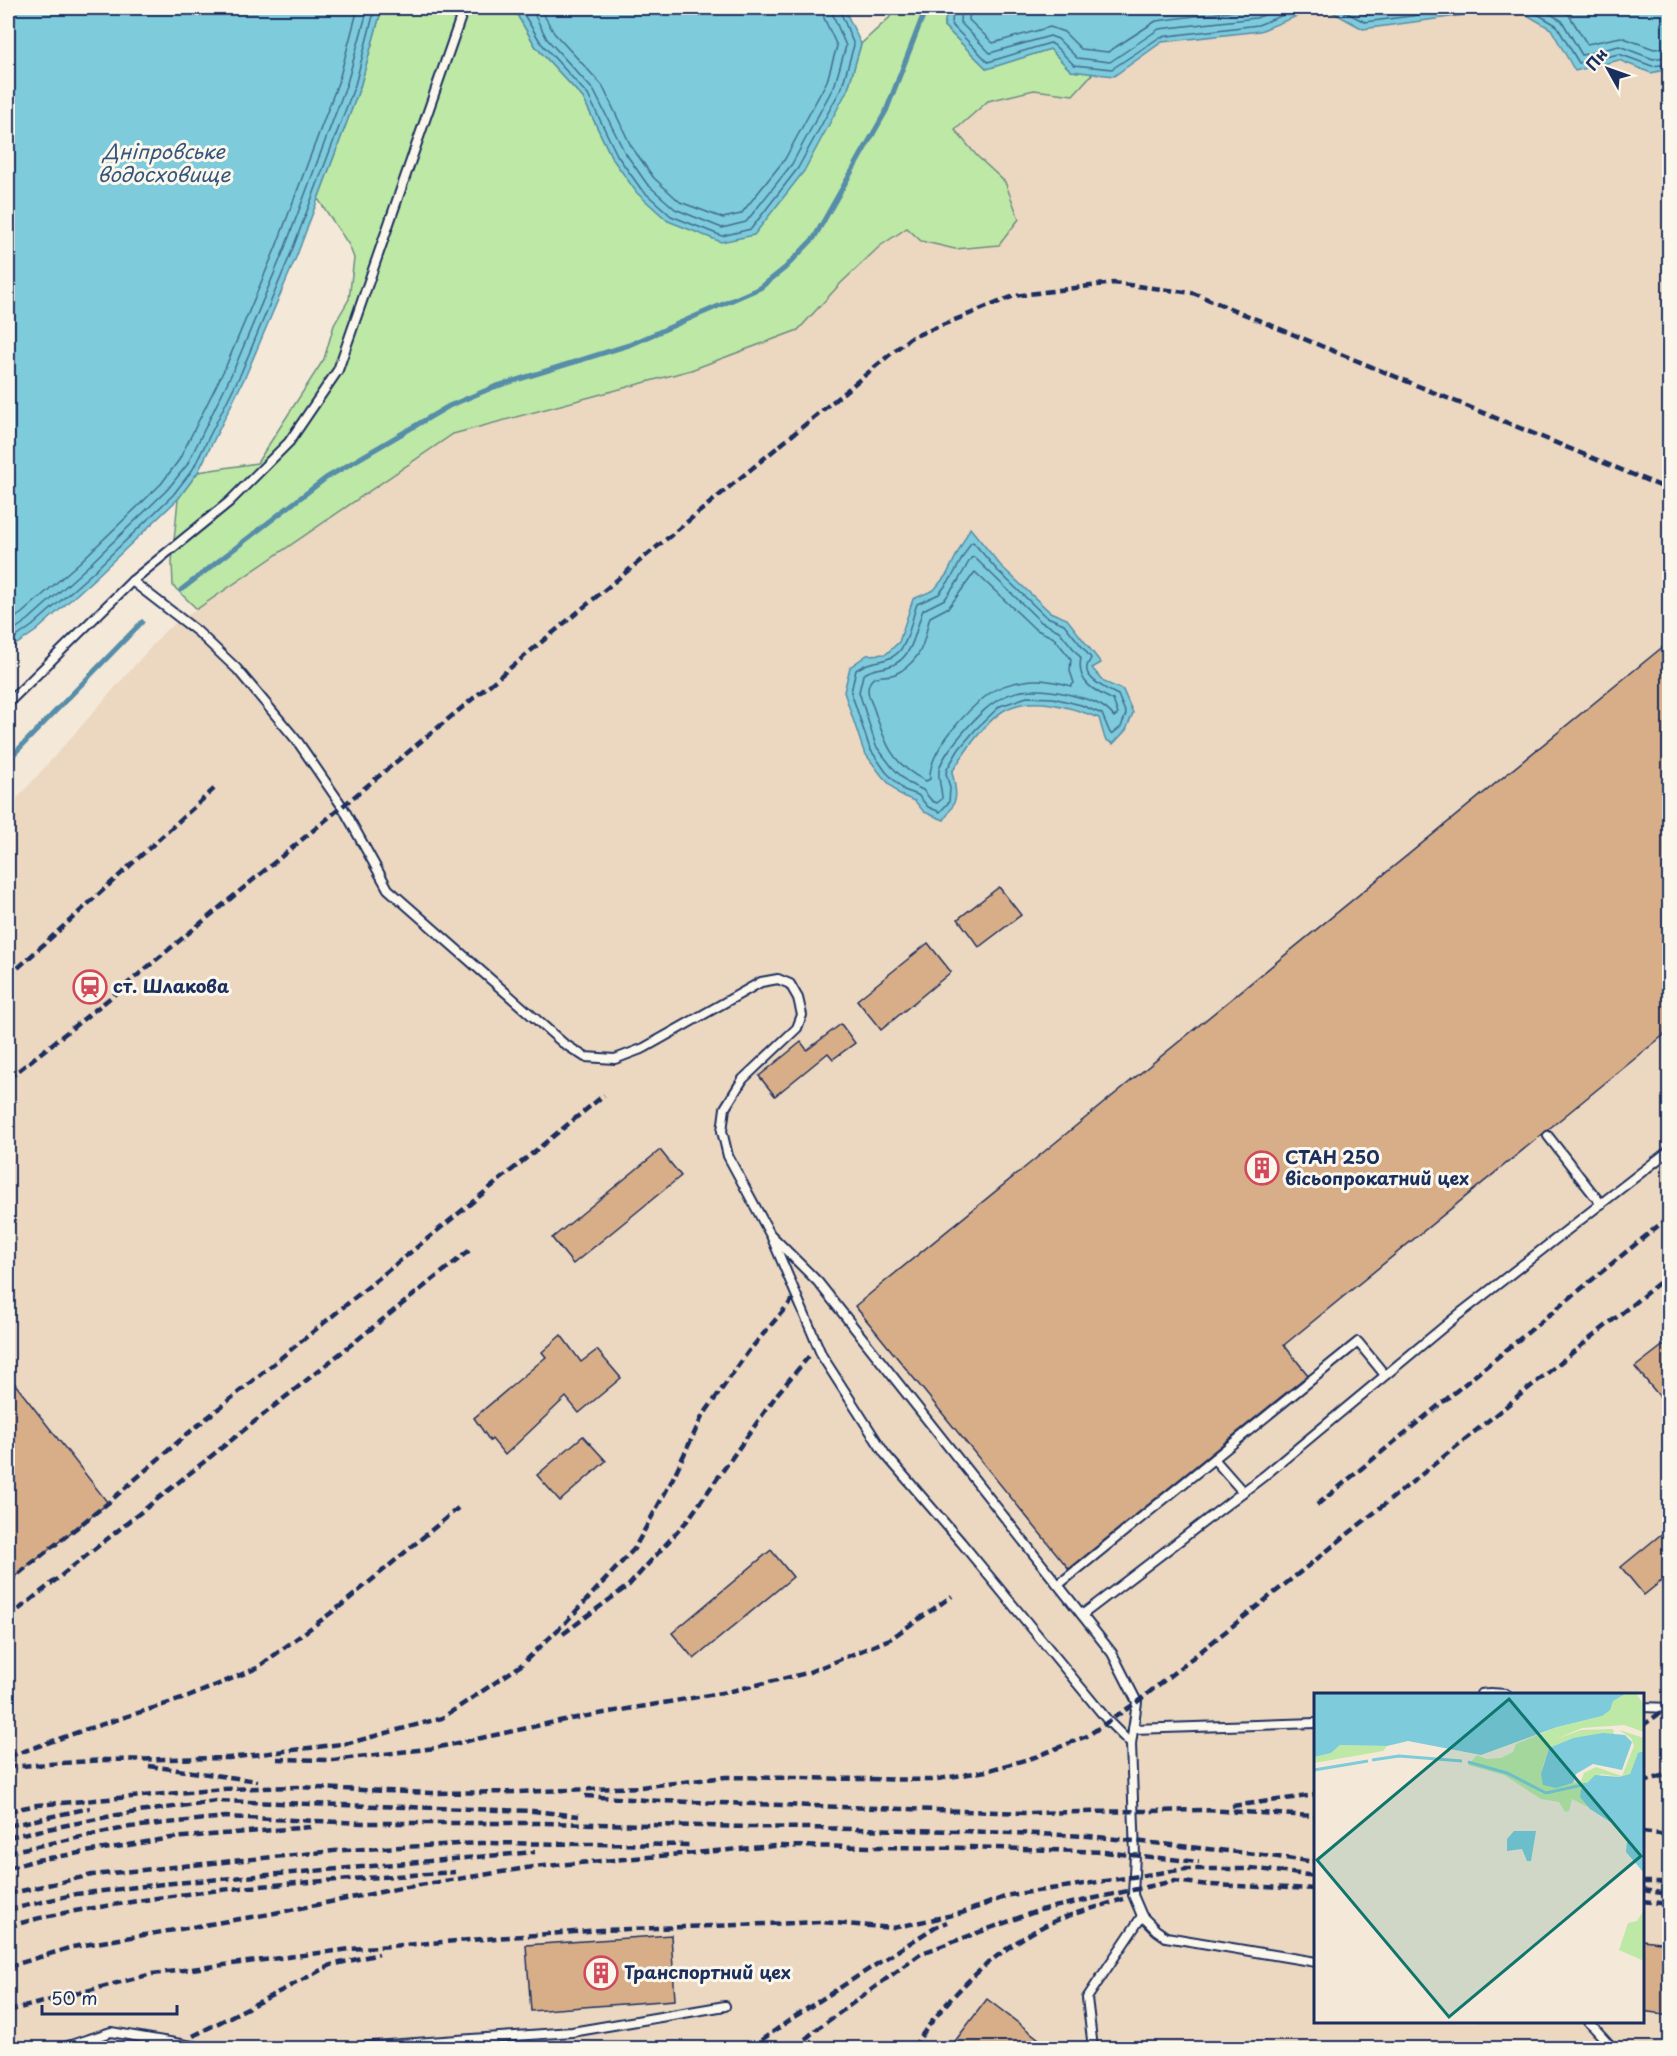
<svg xmlns="http://www.w3.org/2000/svg" width="1677" height="2056" font-family="'Playpen Sans',sans-serif">
	<style>
		.built { fill: #ecd7c0; fill-rule: evenodd }
		.green { fill: #bee8a5; stroke: #6c8c82; stroke-width: 1.5 }
		.water { fill: #7dcbdb; stroke: #568da9; stroke-width: 1.5 }
		.lines { fill: none; stroke-linecap: round; stroke-linejoin: round }
		.shore { stroke: #426d90; stroke-width: 1.5 }
		.stream { stroke: #568da9; stroke-width: 5 }
		.building { fill: #d8ae89; stroke: #1b2f5e; stroke-width: 1.5 }
		.service-casing { stroke: #1b2f5e; stroke-width: 12 }
		.service { stroke: #fbf7ec; stroke-width: 8 }
		.rail { stroke: #1b2f5e; stroke-width: 4.5; stroke-dasharray: 9 4.5; stroke-linecap: butt }
		.labels { text-anchor: middle; stroke-width: 6; stroke-linejoin: round; paint-order: stroke }
		.poi-label { font-size: 18px; font-weight: bold; fill: #1b2f5e; stroke: #fbf7ec; text-anchor: start }
		.water-label { font-size: 20px; font-style: italic; fill: #34567d; stroke: #fbf7ec }
		.inset-river { fill: none; stroke: #7dcbdb; stroke-width: 3 }
		.view { fill: #0f766e; fill-opacity: 0.15; stroke: #0f766e; stroke-width: 3 }
		.inset-edge { fill: none; stroke: #1b2f5e; stroke-width: 3 }
	</style>
	<rect width="100%" height="100%" fill="#f4e8d8"/>
	<filter id="ink" filterUnits="userSpaceOnUse"><feTurbulence type="fractalNoise" baseFrequency=".0167" numOctaves="2"/><feDisplacementMap in="SourceGraphic" scale="12" xChannelSelector="R" yChannelSelector="G"/><feConvolveMatrix kernelMatrix="1 2 1 2 8 2 1 2 1" color-interpolation-filters="sRGB"/></filter>
	<g filter="url(#ink)">
		<path class="built" d="M1317 8H1325L1363 29 1515 8 1551 29 1576 71 1619 60 1651 73 1669 69V2048H8V809L166 630 572 352 1050 49 1114 76 1162 42 1260 31ZM1316 1694H1642V2022H1316Z"/>
		<path class="green" d="M382 8H518L516 13 536 47 583 98 612 158 848 89 861 44 890 17 892 8H948L944 26 987 69 1050 49 1071 71 1093 73 1073 95 1034 90 988 101 955 130 977 156 1005 182 1019 219 999 245 955 249 921 241 907 228 880 246 841 283 798 330 691 370 453 434 197 609 173 586 172 562 178 499 198 472 257 463 324 359 334 325 349 299 354 258 349 245 318 199 360 87Z"/>
		<g class="water">
			<path d="M8 8H382L360 87 297 255 246 375 198 472 178 499 95 578 36 631 8 650Z"/>
			<path d="M518 8H844L861 44 848 89 804 171 754 235 721 242 668 221 637 193 612 158 583 98 536 47 516 13Z"/>
			<path d="M948 8H1317L1260 31 1162 42 1114 76 1071 71 1050 49 987 69 944 26Z"/>
			<path d="M1325 8H1669V69L1651 73 1619 60 1575 71 1551 29 1515 8 1363 29Z"/>
			<path d="M970 528 1001 566 1050 612 1067 619 1101 663 1092 668 1104 682 1123 690 1133 713 1126 730 1113 744 1105 739 1099 718C1070 707 1032 694 1003 711 984 723 964 753 952 772 958 796 958 800 944 820L924 812 915 801 900 795 882 776 864 752 844 692 850 667 867 655 886 654 899 642 913 599 934 590 947 574Z"/>
		</g>
		<g class="lines">
			<g class="shore">
				<path d="M523 8V13L541 43 588 95 617 155 641 189 671 216 722 236 751 229 798 168 842 87 854 45 839 8"/>
				<path d="M531 8 547 39 594 91 624 151 647 184 675 209 722 228 746 222 792 164 835 84 846 46 833 15 832 8"/>
				<path d="M540 8 554 33 602 85 631 146 654 178 680 202 723 218 741 214 785 159 827 81 837 46 824 18 823 8"/>
				<path d="M953 8 952 25 988 62 1050 43 1054 45 1074 65 1112 69 1160 37 1258 25 1301 8"/>
				<path d="M961 8 960 22 990 53 1050 36 1058 39 1077 58 1110 62 1159 29 1256 18 1282 8"/>
				<path d="M970 8 969 20 993 43 1050 27 1064 32 1081 49 1108 52 1156 21 1258 8"/>
				<path d="M1337 8 1365 22 1473 8"/>
				<path d="M1353 8 1366 15 1418 8"/>
				<path d="M1527 8 1556 25 1579 63 1619 54 1652 66 1670 64"/>
				<path d="M1541 8 1562 21 1582 55 1619 46 1653 59 1670 56"/>
				<path d="M1559 8 1569 15 1587 44 1621 37 1654 49 1670 47"/>
				<path d="M973 542 997 570 1045 616 1064 624 1091 658C1090 661 1087 664 1087 667 1084 679 1110 691 1118 695L1126 714 1121 727 1112 734 1110 733 1102 714 1081 705 1053 698 1027 697 1000 706 976 729 959 749 947 769 946 773 950 788 949 802 940 812 928 807 918 795 904 790 886 772 870 749 851 692 856 670C872 660 872 664 887 659 909 653 910 622 917 604L939 594 952 577 970 544Z"/>
				<path d="M974 557 1041 622 1059 631 1081 658C1076 682 1094 691 1113 700L1118 714 1114 717C1104 703 1087 699 1071 695 1017 681 994 695 960 736 953 745 940 760 939 771 938 780 942 789 942 799L937 803 932 801 923 790 908 783 892 767 876 746 859 692 863 675C874 667 879 670 890 666 914 658 915 630 923 610L945 599 958 581 971 558Z"/>
				<path d="M975 572 1035 629 1054 638 1071 659 1070 671 1074 683 1071 686C1057 682 1040 678 1025 681 1014 682 998 687 990 693 968 709 928 751 930 779L926 781C892 765 885 743 874 709 871 701 865 691 870 682 874 674 888 677 895 674 903 671 912 663 917 656 925 646 926 629 930 617L949 607Z"/>
				<path d="M8 623 22 613 80 562 161 484 179 460 226 366 276 247 339 80 358 8"/>
				<path d="M8 634 28 620 86 568 167 490 187 465 234 369 284 250 347 83 368 8"/>
				<path d="M8 643 32 626 91 574 173 495 193 469 241 373 291 253 355 85 375 8"/>
			</g>
			<g class="stream">
				<path d="M181 590 326 478 449 406 494 387 629 345 760 288 785 268 814 238 886 111 926 8"/>
				<path d="M8 760 142 622"/>
			</g>
		</g>
		<g class="building">
			<path d="M1670 641V1030L1284 1345 1308 1375 1069 1569 855 1306Z"/>
			<path d="M999 887 1021 915 979 947 958 919Z"/>
			<path d="M928 943 951 972 881 1030 857 1000Z"/>
			<path d="M841 1024 855 1043 833 1059 828 1053 775 1096 759 1076 801 1042 807 1050Z"/>
			<path d="M660 1150 681 1176 573 1264 552 1238Z"/>
			<path d="M561 1335 581 1362 597 1350 621 1378 579 1413 566 1397 505 1455 492 1439 490 1441 474 1418 546 1357 542 1352Z"/>
			<path d="M1670 1340V1409L1635 1367Z"/>
			<path d="M8 1375 108 1503 8 1582Z"/>
			<path d="M583 1436 606 1461 560 1501 537 1475Z"/>
			<path d="M1670 1527V1574L1644 1595 1621 1567Z"/>
			<path d="M771 1550 793 1577 694 1659 672 1633Z"/>
			<path d="M671 1935 675 2000 531 2011 526 1945Z"/>
			<path d="M1642 1940 1670 1943V2015L1642 2011Z"/>
			<path d="M987 1999 1052 2049H949Z"/>
		</g>
		<g class="lines">
			<defs>
				<g id="service">
					<path d="M132 581 198 632 237 669 298 742 342 806 388 889 563 1043 585 1057 615 1059 644 1048 761 982 778 979 790 984 798 998 802 1015 797 1028 743 1079 725 1108 722 1131 728 1156 770 1234 818 1282 1112 1653 1137 1702 1131 1744 1135 1855 1133 1895 1142 1916 1156 1930 1166 1937 1316 1962"/>
					<path d="M8 703 132 581 229 502 289 442 338 370 464 8"/>
					<path d="M1548 1136 1601 1204"/>
					<path d="M772 1238 822 1356 885 1454 961 1542 1109 1722 1131 1744"/>
					<path d="M1214 1459 1243 1492"/>
					<path d="M1058 1585 1358 1342 1385 1375"/>
					<path d="M1082 1615 1264 1476 1458 1315 1670 1150"/>
					<path d="M1481 1694 1490 1693 1506 1694"/>
					<path d="M1642 1707 1670 1708"/>
					<path d="M1133 1729 1316 1723"/>
					<path d="M1589 2022 1610 2045V2048"/>
					<path d="M62 2048 111 2032 204 2048"/>
					<path d="M345 2048 572 2032 725 2006"/>
					<path d="M1093 2048 1087 1998 1142 1916"/>
				</g>
			</defs>
			<use href="#service" class="service-casing"/>
			<use href="#service" class="service"/>
			<g class="rail">
				<path d="M8 977 215 788"/>
				<path d="M8 1079 110 998 910 338 1014 296 1113 283 1193 293 1670 490"/>
				<path d="M1317 1505 1670 1216"/>
				<path d="M8 1582 108 1503 186 1435 604 1095"/>
				<path d="M8 1618 470 1250"/>
				<path d="M563 1634 629 1585 687 1521 778 1393 810 1355"/>
				<path d="M1642 1726 1670 1706"/>
				<path d="M8 1757 81 1731 188 1697 257 1668 343 1604 458 1508"/>
				<path d="M277 1759 333 1760 435 1748 564 1720 727 1692 807 1673 890 1639 952 1596"/>
				<path d="M149 1766 258 1781"/>
				<path d="M8 1767 104 1760 229 1758 349 1743 442 1718 520 1666 565 1623 634 1549 671 1482 702 1417 748 1352 794 1298"/>
				<path d="M1642 1783 1670 1773"/>
				<path d="M585 1796 661 1801 1027 1813 1203 1810 1316 1816"/>
				<path d="M1232 1806 1316 1795"/>
				<path d="M8 1811 37 1805 224 1789 297 1787 430 1793 519 1792 640 1787 726 1777 932 1780 986 1771 1035 1757 1087 1736 1137 1702 1323 1554 1670 1274"/>
				<path d="M8 1826 90 1808"/>
				<path d="M1642 1832 1670 1835"/>
				<path d="M8 1837 117 1815 216 1801 533 1811 579 1816"/>
				<path d="M969 1847 1103 1852 1199 1862"/>
				<path d="M8 1852 130 1827 225 1817 363 1823H545L961 1831 1088 1836 1255 1854 1316 1862"/>
				<path d="M8 1868 37 1860 171 1838 312 1827"/>
				<path d="M1250 1868 1316 1876"/>
				<path d="M1642 1882H1670"/>
				<path d="M1642 1890 1670 1894"/>
				<path d="M8 1894 92 1875 344 1850 480 1843 693 1845"/>
				<path d="M1642 1901 1670 1904"/>
				<path d="M8 1910 76 1894 163 1884 535 1852"/>
				<path d="M8 1927C44 1915 81 1910 119 1904 230 1885 342 1880 455 1872"/>
				<path d="M8 1967 72 1947 270 1914 401 1888 533 1867 774 1846 976 1848"/>
				<path d="M8 2011 152 1974 351 1949 601 1930 822 1922 893 1928 962 1913 1010 1895 1186 1869H1259"/>
				<path d="M193 2036 331 1965 379 1954"/>
				<path d="M750 2048 797 2015 935 1927 947 1922"/>
				<path d="M795 2048 817 2029 922 1953 1040 1910 1174 1881 1209 1885 1316 1889"/>
				<path d="M913 2048C946 1998 990 1954 1044 1926 1065 1915 1099 1907 1123 1899"/>
			</g>
		</g>
	</g>
	<defs>
		<symbol id="station-ring" viewBox="-11 -11 22 22"><circle r="9.5" fill="#fbf7ec" stroke="#d1495b" stroke-width="1.5"/><path d="M-3-6H3Q5-6 5-4V2Q5 4 3 4L4.5 6H3L1.5 4h-3L-3 6H-4.5L-3 4Q-5 4-5 2V-4Q-5-6-3-6ZM-3.5-4v3h7v-3ZM-3.5 1v1.5H-2V1ZM2 1v1.5H3.5V1Z" fill="#d1495b"/></symbol>
		<symbol id="building-ring" viewBox="-11 -11 22 22"><circle r="9.5" fill="#fbf7ec" stroke="#d1495b" stroke-width="1.5"/><path d="M-4-6H4V6H1V3H-1V6H-4ZM-2.5-4.3h1.7v1.8h-1.7ZM.8-4.3h1.7v1.8H.8ZM-2.5-1h1.7V.8h-1.7ZM.8-1h1.7V.8H.8Z" fill="#d1495b"/></symbol>
	</defs>
	<g fill-rule="evenodd">
		<use href="#station-ring" x="71" y="968" width="38" height="38"/>
		<use href="#building-ring" x="1243" y="1149" width="38" height="38"/>
		<use href="#building-ring" x="582" y="1954" width="38" height="38"/>
	</g>
	<g class="labels">
		<g class="poi-label">
			<text x="113" y="993">ст. Шлакова</text>
			<text x="1285" y="1164">СТАН 250<tspan x="1285" dy="21">вісьопрокатний цех</tspan></text>
			<text x="624" y="1979">Транспортний цех</text>
		</g>
		<g class="water-label">
			<text x="164" y="159">Дніпровське<tspan x="164" dy="23">водосховище</tspan></text>
		</g>
	</g>
	<g transform="translate(1314 1693)">
		<rect width="330" height="330" fill="#f4e8d8"/>
		<path d="M313 0H322L330 12V39L310 32 268 35 240 47 267 37 299 36 300 41 259 45 235 55 233 60 228 76 253 92 267 88 270 80 282 74 308 83 320 53 317 45 305 37 330 45V58L323 63 316 81 305 84 287 81 273 93 274 114 258 106 255 118 251 119 245 109 227 106 190 82 154 72 163 62 172 66 187 65 199 59 202 51 243 34 288 23 299 8ZM26 52 73 53 69 58 0 70V64L17 60ZM330 217V268L305 257 314 230 323 228Z" fill="#bee8a5"/>
		<path d="M0 0H313L299 8 296 17 288 23 243 34 167 62 94 48 73 53 26 52 17 60 0 64ZM289 40 311 42 318 49 308 77 279 71 262 81 259 90 242 95 229 92 227 81 235 55 259 45ZM330 58V180L312 159 313 148 298 130 276 116 266 104 267 96 281 82 305 84 316 81 324 60ZM200 138H222L217 168H213L208 156 193 158V146Z" fill="#7dcbdb"/>
		<path class="inset-river" d="M58 67 85 63 148 68M154 69 193 80 232 100 273 91M0 77 54 68"/>
		<path class="view" d="M195 6 327 163 135 324 3 167Z"/>
		<rect width="330" height="330" class="inset-edge"/>
	</g>
	<rect width="1677" height="2056" fill="none" stroke="#fbf7ec" stroke-width="30"/>
	<rect x="15" y="15" width="1647" height="2026" fill="none" stroke="#1b2f5e" stroke-width="2" filter="url(#ink)"/>
	<g transform="translate(1608 69) rotate(310)" stroke="#fbf7ec" stroke-width="4.5" paint-order="stroke">
	<path d="M0-4.5L10 22L0 15L-10 22Z" fill="#1b2f5e"/>
	<text y="-9" font-size="16" font-weight="bold" text-anchor="middle" fill="#1b2f5e">Пн</text>
	</g>
	<path d="M42 2005v9h135v-9" fill="none" stroke="#1b2f5e" stroke-width="3"/>
	<text x="51" y="2005" font-size="18" fill="#1b2f5e" stroke="#fbf7ec" stroke-width="4.5" paint-order="stroke">50 m</text>
</svg>
